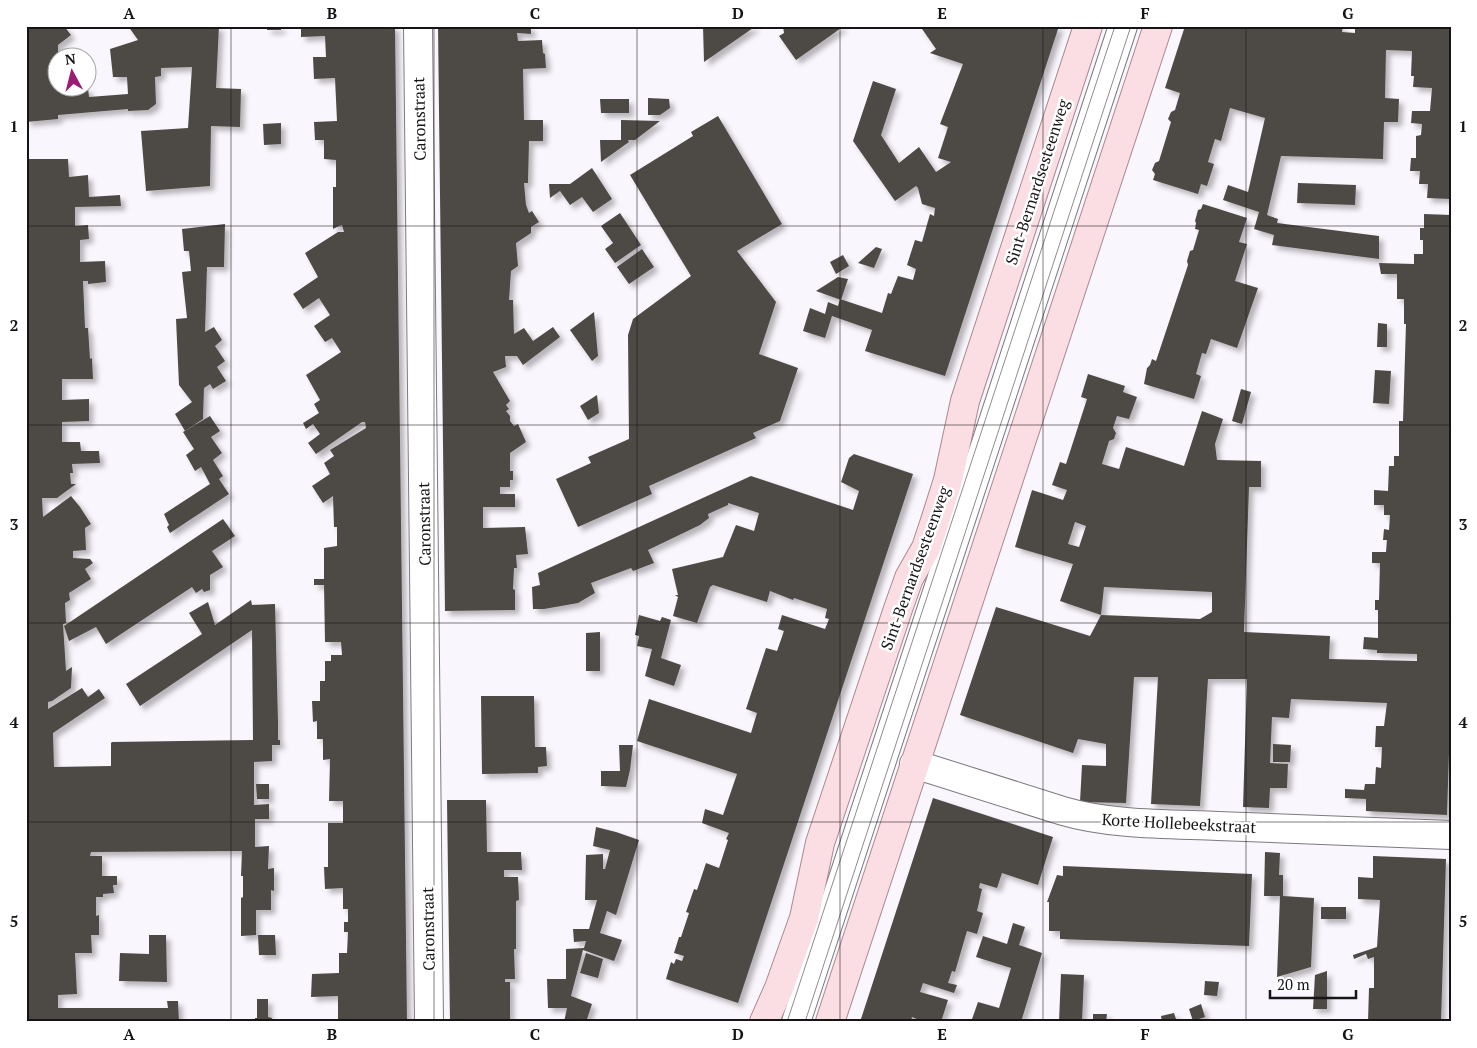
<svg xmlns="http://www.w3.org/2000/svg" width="1477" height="1048" font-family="'PT Serif',serif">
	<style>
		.building { fill: #4d4a45; fill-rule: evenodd; filter: url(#shadow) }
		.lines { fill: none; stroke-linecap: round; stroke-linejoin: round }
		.minor-casing { stroke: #7c797f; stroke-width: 30 }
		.major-casing { stroke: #a9898f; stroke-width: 30 }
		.minor { stroke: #fff; stroke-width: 28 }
		.major { stroke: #fbdee3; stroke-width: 28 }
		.tram { stroke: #8f8c91; stroke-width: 1 }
		.grid { fill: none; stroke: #161417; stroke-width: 1; stroke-opacity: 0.55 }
		.labels { text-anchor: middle; stroke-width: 5; stroke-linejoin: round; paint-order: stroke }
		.street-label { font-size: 16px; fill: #161417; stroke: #fff }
		.neatline { fill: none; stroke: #161417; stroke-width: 2 }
		.grid-label { font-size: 16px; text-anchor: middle; font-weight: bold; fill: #161417 }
	</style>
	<defs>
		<filter id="shadow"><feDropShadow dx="4.5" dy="4.5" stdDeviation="2.5" flood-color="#0004"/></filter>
	</defs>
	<rect width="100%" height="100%" fill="#faf6fd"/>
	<g class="building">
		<path d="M26 26H64L71 35 58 45V88H88L89 97 128 94 127 77H113L110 49 138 40 128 26H219L216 88 241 89 240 127 211 126 210 186 146 191 141 131 188 128 192 67 161 68V76L155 77 156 104 148 110 128 111V109L58 115V119L26 122Z"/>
		<rect x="267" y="26" width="14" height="4"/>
		<path d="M301 26H395L407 1022H338V996L311 997 312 974 339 973V953H347L348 932H344V922H348V909H343V888L325 889 324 867H328V823H343V801H329L330 759 323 760V739H317V721L313 722 312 701H320V681H325V661H331V655H342L341 642H325L324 585H314V579H324V548L337 546V527H334L333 496 323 503 312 486 330 474 324 463 334 456 330 450 366 428 365 422H362L316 454 308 443 320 434 313 424 306 429 303 423 319 413 314 404 320 400 306 375 341 352 332 338 325 342 314 326 330 315 319 298 303 309 293 294 318 277 305 253 338 232H344L342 225 339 226 333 229V187H336V160L324 159V140H315L314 122 337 121 335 78 314 79 313 57H326L325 36 301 37Z"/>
		<path d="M438 26H531V34L517 33 518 41 542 40 543 53 545 54 546 68 523 69 524 120H543V141H529L528 183H524L526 205 529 213 532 211 539 222 531 227V233L516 243 518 266 511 271 509 300H513L514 334 524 328 533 341 553 327 560 337 523 365 517 356H505L506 367 493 372 510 401 506 405 509 409 506 411 510 416V421L514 426 518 424 526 442 510 453V471H513V480H510V487H500V494H515V507H483V528L525 527 528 554 516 555 517 568H514L513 589 515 590V610L445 611Z"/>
		<path d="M703 26H756L704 62Z"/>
		<path d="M783 26H844L796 60 779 36 784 33Z"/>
		<path d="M920 26H1059L945 376 865 351 872 330 832 316 825 338 803 331 810 308 825 314 828 302 838 306 840 299 882 313 888 293 891 294 898 276 913 280 916 269 907 265 915 240 922 242 930 214 934 216 935 208 922 204 918 188 916 186 895 201 853 141 873 81 896 89 881 135 899 163 919 147 936 172 951 162 938 158 948 127 940 124 963 64 930 53 936 49Z"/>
		<path d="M1185 26H1343L1342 32 1355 33V26H1451V199L1427 198 1428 184H1419L1420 171H1410L1411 158H1416V136L1421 135 1422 124 1411 123 1412 111H1430L1432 88 1413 87 1414 76H1411L1412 51 1386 50 1385 98 1399 99 1398 122H1384L1383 159 1281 156 1267 215 1278 219 1277 223 1379 236V259L1272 245 1274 235 1254 229 1259 212 1223 200 1228 185 1248 192 1265 118 1230 108 1221 141 1215 139 1208 162 1214 164 1207 186 1201 184 1198 194 1153 180 1155 174 1152 170 1155 163 1159 161 1171 122 1168 119 1171 112 1175 110 1180 93 1165 88Z"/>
		<path d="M648 98 669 99 670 108 660 115H648Z"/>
		<path d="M600 99H629V113H601Z"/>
		<path d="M718 116 782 224 737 251 776 302 759 354 798 368 780 421 753 433 756 438 649 486 652 494 578 527 556 479 591 463 588 457 629 439 628 335 633 319 691 276 630 175 693 136 691 132Z"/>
		<path d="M621 120 660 121 635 140H628L629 142 601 162 600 140H621Z"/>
		<path d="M281 123V144L264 145 263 124Z"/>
		<path d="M26 159H68L69 177 88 175 89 197 120 195 121 206 75 207V226L88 225 89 239 80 240V262L105 261 106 282 88 284V281H83L85 328H88L90 359 92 358 93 379H62V400L89 399V421L62 422V442H80L81 451H99L100 463 72 464 73 473H70L71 484H76L57 498H42L43 517 71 496 80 507 91 524 85 528 86 550 73 551V558L90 559 93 563 85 569 91 579 69 593 70 600 65 603 66 623 63 624 66 671 72 667 71 688 52 701 48 702V709L82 688 88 697 99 689 105 698 53 733 54 767 111 766V743L112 742 253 740 252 630 140 706 126 684 202 634 189 613 208 602 215 625 251 600 252 605 275 604 278 722V740H280V745H272V761L254 762V805L269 804V819H255V847L269 846 268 869 274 868V891L271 890V910H256V935L241 936V898L243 897V876H241L242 851 91 852 90 856H102V876H117V885H113L114 893 103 894V897H96V916L99 915V935H91L92 953H75L77 994 58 995V1008H168L167 1001H178L179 1022H26Z"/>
		<path d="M592 168 612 199 593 212 582 197 570 205 560 191 550 198 549 184H570Z"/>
		<path d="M1298 183 1356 185 1355 205 1297 203Z"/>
		<path d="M1203 204 1247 218 1239 242 1247 244 1235 281 1258 288 1237 348 1211 339 1206 354 1202 353 1196 374 1201 376 1194 399 1144 384 1147 368 1150 365 1152 359 1156 361 1188 265 1187 261 1190 251 1193 250 1199 230 1195 229 1196 223 1195 221 1198 210 1201 209Z"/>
		<path d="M620 213 641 245 615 263 605 249 613 243 601 226Z"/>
		<path d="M1424 214 1451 215V692L1447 815 1366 811V799L1345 798V789L1364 790 1365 784H1375L1376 767 1381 768 1382 747H1375L1376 726H1384L1387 703 1291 699 1289 718 1272 717 1270 763 1288 764 1287 788H1270L1269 808 1243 807 1247 679H1208L1200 806 1151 804 1158 677H1134L1126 803 1080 802 1082 765 1106 766V744L1078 739 1073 753 960 715 996 607 1090 636 1101 615 1200 619 1212 612V592L1104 587 1101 615 1060 601 1073 564 1015 547 1032 490 1063 500 1067 490 1052 485 1060 462 1066 464 1087 399 1081 397 1088 374 1125 386 1123 392 1137 397 1129 419 1117 416 1113 428 1116 433 1114 439 1109 441 1102 464 1119 469 1126 447 1184 466 1202 411 1223 419 1215 444 1217 460 1261 461V487H1249L1244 632 1330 636 1329 659 1417 661V654L1377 653V650L1363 649 1364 637 1378 638V610H1375V600H1379L1380 563H1372V552H1386L1387 540H1383L1384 529 1389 530 1390 515H1384V505H1374V490L1388 491 1389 466H1394V456H1399V421H1403L1406 324H1404V299H1397V274H1381L1379 263 1414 264V254H1423V240H1420V228H1424ZM1075 522 1086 526 1079 547 1068 544Z"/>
		<path d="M225 224 224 267H207L205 332 214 327 222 340 215 346 225 361 217 367 226 381 213 389 210 384 204 388 203 419 185 431 175 414 192 402 179 385 176 319 187 318 182 272 191 271 189 251H184L182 229Z"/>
		<path d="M876 247 882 249 874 268 858 263Z"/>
		<path d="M642 249 654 267 629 284 617 267Z"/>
		<path d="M843 255 849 266 836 274 830 262Z"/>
		<path d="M838 277 848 279 841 300 816 291Z"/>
		<path d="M594 312 598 356 592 361 570 330Z"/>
		<path d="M1378 323 1387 324V347H1377Z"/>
		<path d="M1375 370 1391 371 1389 404 1373 403Z"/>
		<path d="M1241 389 1251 392 1242 424 1232 421Z"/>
		<path d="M597 395 599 413 588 420 580 406Z"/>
		<path d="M210 416 220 431 211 437 222 453 213 460 223 476 219 479 229 494 170 533 167 527 169 525 164 514 210 484 201 467 195 471 186 455 194 449 183 432Z"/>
		<path d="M854 454 913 474 738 1003 666 979 671 962 674 964 676 959 682 961 684 956 674 953 679 937H681L689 913 686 912 694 889 697 890 706 863 719 868 728 840 726 839 729 833 702 823 705 809 723 815 737 774 637 741 649 699 751 733 757 713 746 709 766 648 777 651 784 631 778 629 782 615 825 629 829 619 825 618 827 609 794 598 793 600 770 591 767 602 713 585 710 587 697 623 673 616 678 597 675 595H678L672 569 723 557 736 525 754 531 759 513 728 503V505L708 514 709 518 700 525 648 550 654 563 633 571 631 568 591 583 595 593 578 603 544 609H533L532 587 540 585 538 573 751 476 853 510 859 491 841 482 849 458Z"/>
		<path d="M223 519 235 536 212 551 223 567 210 575V590L204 592 202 589 196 593 192 587 106 644 96 627 69 641 64 626Z"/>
		<path d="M639 615 660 621 662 617 671 620 661 658 681 665 674 686 645 676 652 649 637 646 639 636 635 635Z"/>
		<path d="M600 632V671H586V633Z"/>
		<path d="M481 696H534L535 747H546L547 766 538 767V773L482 774Z"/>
		<path d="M1273 744 1291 745 1290 762H1273Z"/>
		<path d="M619 745H633L630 770 626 787 601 786V771H620Z"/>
		<path d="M256 784H269V799H257Z"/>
		<path d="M933 798 1053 837 1038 885 1002 873 997 888 980 883 979 888 982 889 977 911 983 913 977 934 967 931 955 972 952 971 948 983 957 985 954 993 923 983 920 992 948 1000 941 1022H924L912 1017 911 1022H860Z"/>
		<path d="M447 800H486L487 852H521L522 870H504V877H518L519 900 516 901V949H514L515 979H505V982H510V1022H450Z"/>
		<path d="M596 827 616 832 639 840 616 915 607 911 600 933 622 940 614 961 583 950 571 996 592 1004 586 1022H564L567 1008H548L547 979H566V949L584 948 586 941 574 942 573 929H589L597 900H585L586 855 603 854V869H605L610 850 593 846Z"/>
		<path d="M1265 852 1280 853 1279 875H1283V896L1314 898 1311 967 1277 977 1280 896H1264Z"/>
		<path d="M1373 856 1446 859 1441 1022H1368L1369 988H1374V957L1368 959 1366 954 1354 959 1353 955 1377 947 1380 900 1358 899V877L1373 878Z"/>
		<path d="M1063 866 1252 874 1249 946 1060 939V931H1049V902H1047L1057 875 1063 876Z"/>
		<rect x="1321" y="907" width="25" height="12"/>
		<path d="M1013 923 1025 927 1019 945 1042 953 1021 1022H971L978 1002 999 1008 1011 968 976 957 983 936 1007 944Z"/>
		<path d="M149 935H166L167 982 119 981 120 953 149 954Z"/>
		<path d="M258 935H275L276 955H259Z"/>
		<path d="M586 953 603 959 598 978 580 973Z"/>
		<path d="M1327 971V1009H1313L1315 975Z"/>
		<path d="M1061 974 1084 975 1082 1022H1059Z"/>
		<path d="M1205 981 1219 982 1217 996 1204 995Z"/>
		<path d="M257 999H268V1017L272 1018V1022H255V1018H257Z"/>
		<path d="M1201 1004 1205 1017 1193 1021 1189 1009Z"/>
		<path d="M1174 1013 1177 1022H1162L1161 1016Z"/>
		<path d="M1093 1014H1107L1106 1022H1093Z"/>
	</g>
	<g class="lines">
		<defs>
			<g id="minor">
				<path d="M418 26 429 1022"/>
				<path d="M914 764 1063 811C1110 825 1170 824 1218 826 1296 829 1373 832 1451 835"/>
				<path d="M796 1022 1123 26"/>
			</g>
			<g id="major">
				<path d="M764 1022 779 988 804 918 820 843 898 609 909 578 926 548 935 521 948 480 965 401 1088 26"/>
				<path d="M830 1022 1158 26"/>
			</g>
		</defs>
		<use href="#minor" class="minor-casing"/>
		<use href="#major" class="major-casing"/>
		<use href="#minor" class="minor"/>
		<use href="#major" class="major"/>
		<g class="tram">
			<path d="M787 1022 1115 26"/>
			<path d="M805 1022 1131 26"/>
		</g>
	</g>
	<path class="grid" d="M231 26V1022M434 26V1022M637 26V1022M840 26V1022M1043 26V1022M1246 26V1022M26 226H1451M26 425H1451M26 623H1451M26 822H1451"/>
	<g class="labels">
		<g class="street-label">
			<text transform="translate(419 119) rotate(-91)" y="6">Caronstraat</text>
			<text transform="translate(1037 182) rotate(-72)" y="6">Sint-Bernardsesteenweg</text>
			<text transform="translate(424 524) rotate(-91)" y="6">Caronstraat</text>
			<text transform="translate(915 568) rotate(-70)" y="6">Sint-Bernardsesteenweg</text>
			<text transform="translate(1179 823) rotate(3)" y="6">Korte Hollebeekstraat</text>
			<text transform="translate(428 929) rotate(-91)" y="6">Caronstraat</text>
		</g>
	</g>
	<rect width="1477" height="1048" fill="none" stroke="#ffffff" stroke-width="55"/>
	<g transform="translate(72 72) rotate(353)"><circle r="24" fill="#ffffff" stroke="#a2a1a2"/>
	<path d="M0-4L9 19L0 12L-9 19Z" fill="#9b1d73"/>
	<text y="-8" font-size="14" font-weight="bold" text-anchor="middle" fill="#161417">N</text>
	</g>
	<path d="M1270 990v8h86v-8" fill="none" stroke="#161417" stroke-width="2.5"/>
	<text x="1277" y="990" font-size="15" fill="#161417" stroke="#ffffff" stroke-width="4" paint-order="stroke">20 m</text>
	<rect x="28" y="28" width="1422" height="992" class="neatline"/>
	<g class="grid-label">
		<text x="129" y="19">A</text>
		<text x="332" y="19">B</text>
		<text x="535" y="19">C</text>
		<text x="738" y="19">D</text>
		<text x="942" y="19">E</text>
		<text x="1145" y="19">F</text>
		<text x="1348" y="19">G</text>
		<text x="14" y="132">1</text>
		<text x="1463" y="132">1</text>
		<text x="14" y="331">2</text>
		<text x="1463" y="331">2</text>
		<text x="14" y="530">3</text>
		<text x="1463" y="530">3</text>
		<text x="14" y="728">4</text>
		<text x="1463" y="728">4</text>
		<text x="14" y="927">5</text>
		<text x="1463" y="927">5</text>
		<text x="129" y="1040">A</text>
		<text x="332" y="1040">B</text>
		<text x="535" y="1040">C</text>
		<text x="738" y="1040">D</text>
		<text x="942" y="1040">E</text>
		<text x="1145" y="1040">F</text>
		<text x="1348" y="1040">G</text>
	</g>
</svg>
